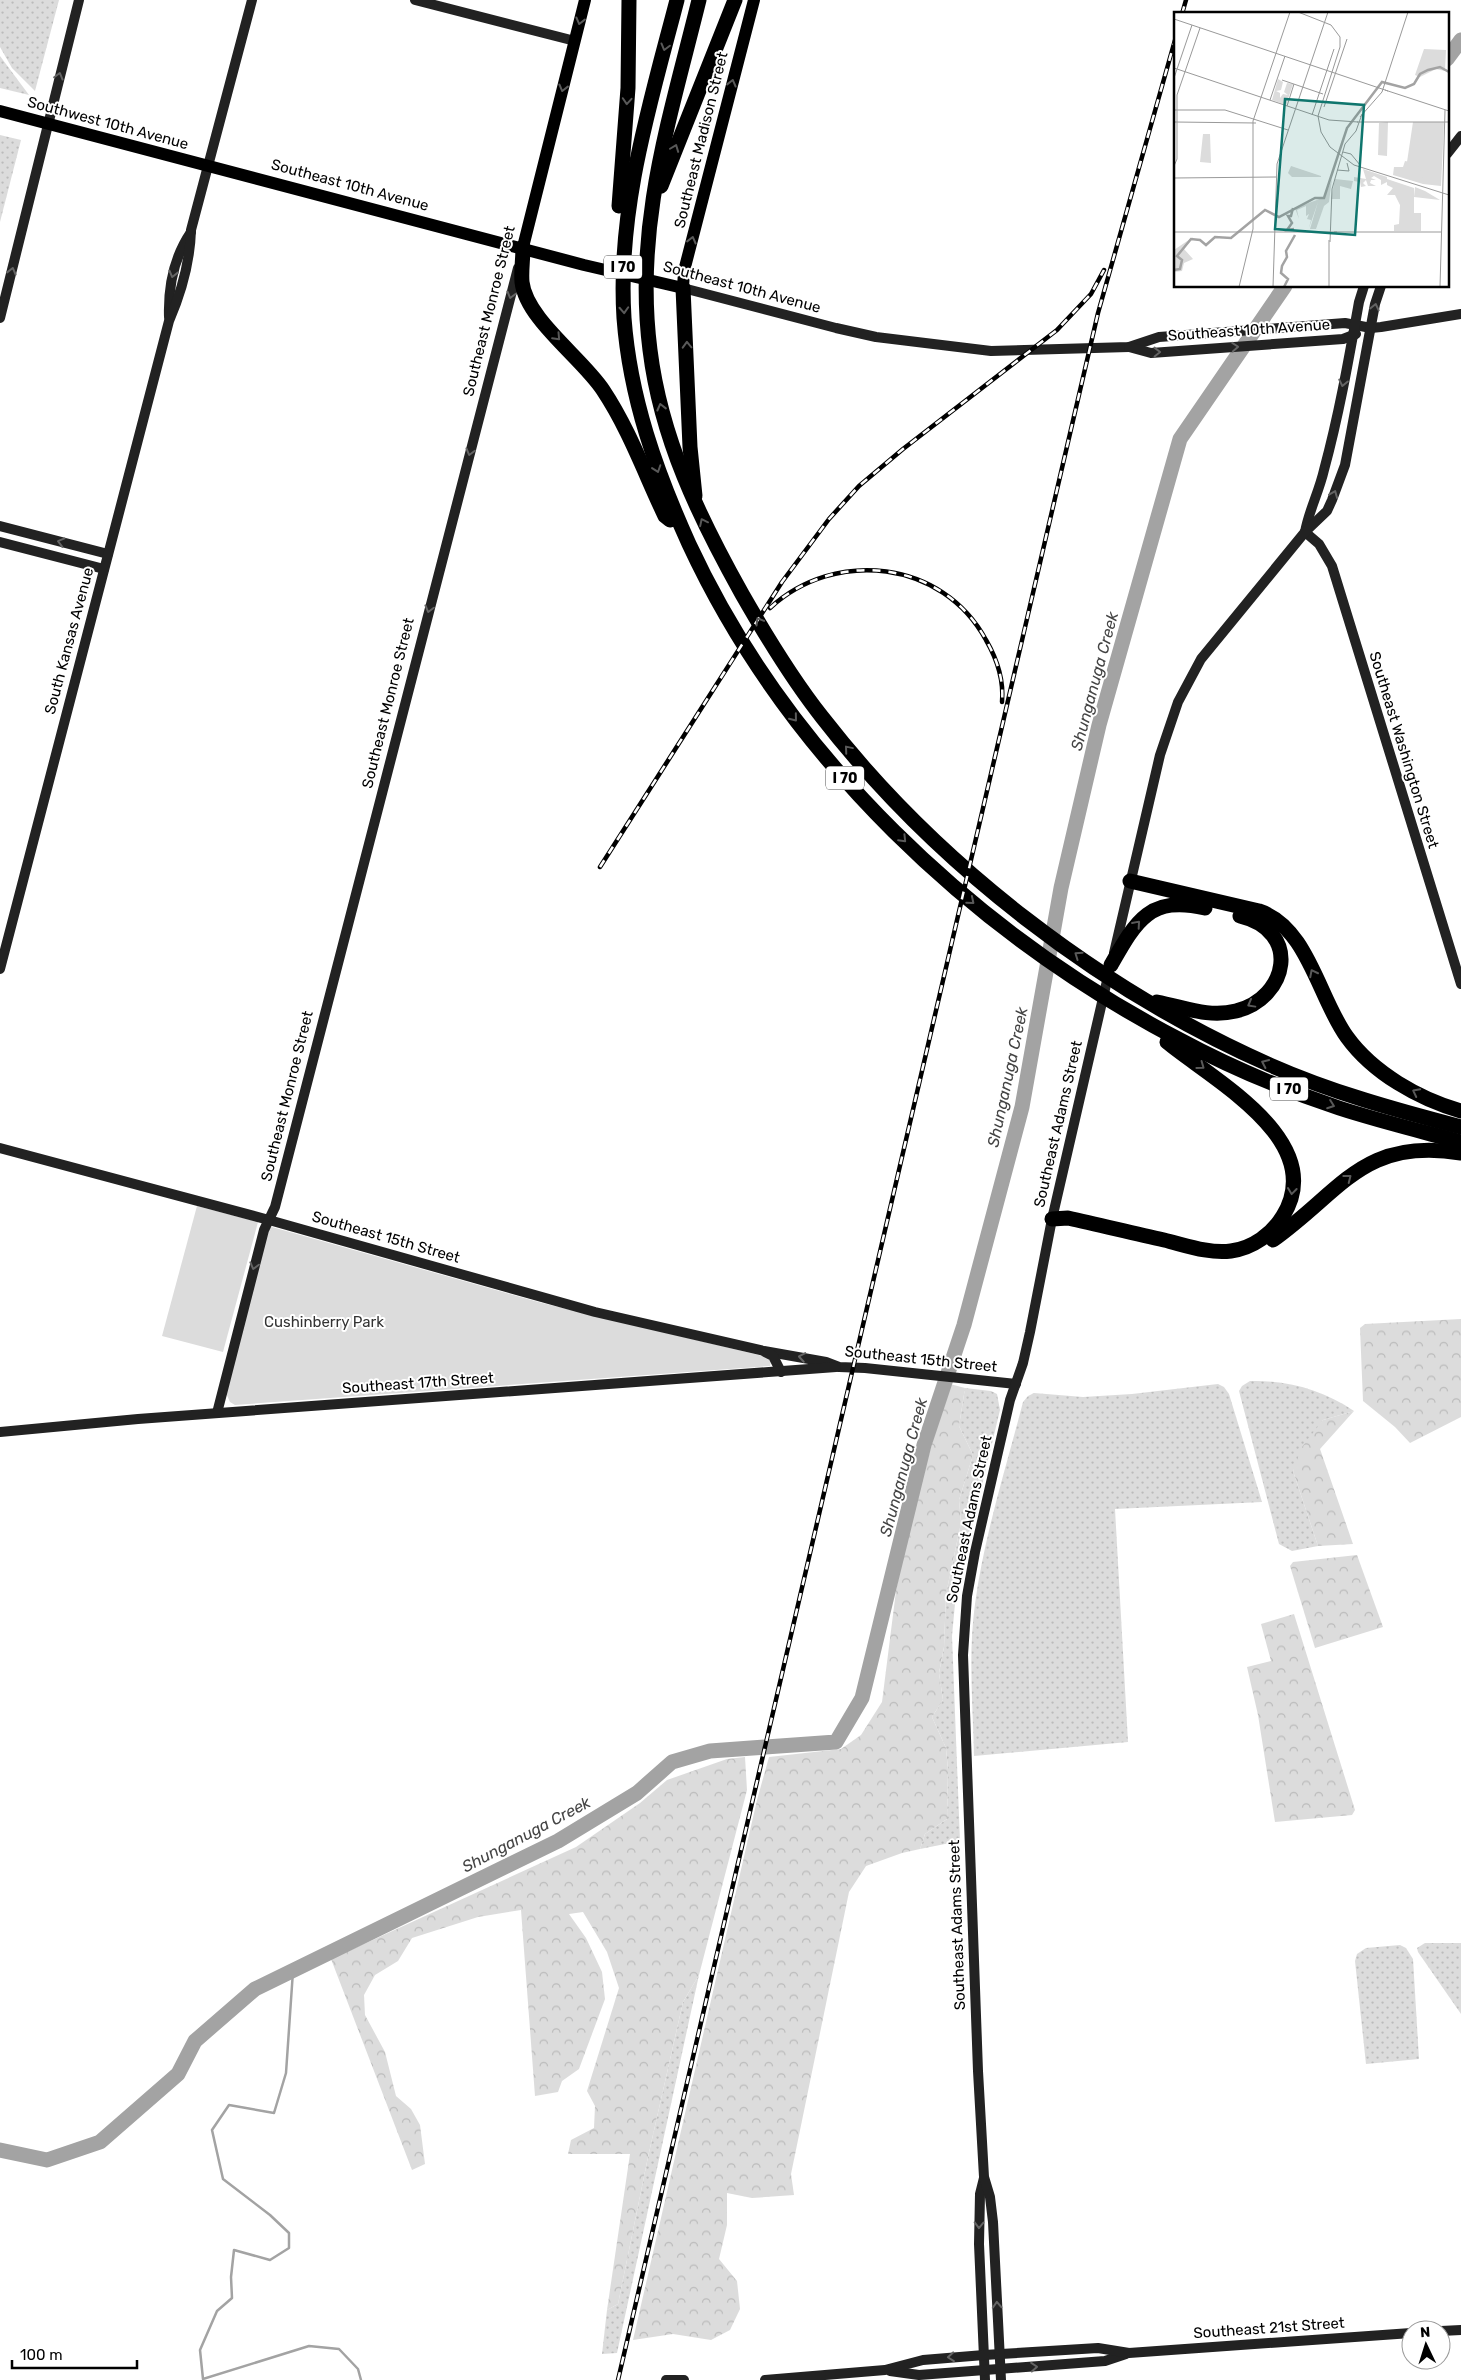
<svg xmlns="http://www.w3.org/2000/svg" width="1461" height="2380" font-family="Rubik,sans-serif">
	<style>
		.grass { fill: url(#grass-dots) }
		.forest { fill: url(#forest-crowns) }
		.green { fill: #dcdcdc }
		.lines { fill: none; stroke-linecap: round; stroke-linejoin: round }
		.stream { stroke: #a3a3a3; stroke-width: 2.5 }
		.river { stroke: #a3a3a3; stroke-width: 15 }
		.secondary { stroke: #222; stroke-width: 10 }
		.primary { stroke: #000; stroke-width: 12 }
		.highway { stroke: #000; stroke-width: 15 }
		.rail-casing { stroke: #000; stroke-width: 4.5 }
		.rail { stroke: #fff; stroke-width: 2.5; stroke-dasharray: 8; stroke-linecap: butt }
		.oneway { stroke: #595959 }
		.oneway2 { stroke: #646464 }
		.labels { text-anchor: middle; stroke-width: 4; stroke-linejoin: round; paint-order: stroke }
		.shield { fill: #fff; stroke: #4c4c4c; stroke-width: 1 }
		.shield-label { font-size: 14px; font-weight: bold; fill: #000 }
		.street-label { font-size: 15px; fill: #000; stroke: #fff }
		.park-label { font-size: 15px; fill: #333; stroke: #fff }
		.water-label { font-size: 16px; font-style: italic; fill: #444; stroke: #fff }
		.inset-river { fill: none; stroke: #a3a3a3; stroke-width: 2.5 }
		.inset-road { fill: none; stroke: #999; stroke-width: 1 }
		.view { fill: #0f766e; fill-opacity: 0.15; stroke: #0f766e; stroke-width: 2.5 }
		.inset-edge { fill: none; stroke: #000; stroke-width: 2.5 }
	</style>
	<defs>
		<pattern id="grass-dots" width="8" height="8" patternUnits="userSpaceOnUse" patternTransform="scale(1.25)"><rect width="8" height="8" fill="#dcdcdc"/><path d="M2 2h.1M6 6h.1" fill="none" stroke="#bbb" stroke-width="1.8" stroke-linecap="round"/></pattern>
		<pattern id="forest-crowns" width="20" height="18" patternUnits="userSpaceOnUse" patternTransform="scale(1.25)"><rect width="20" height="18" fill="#dcdcdc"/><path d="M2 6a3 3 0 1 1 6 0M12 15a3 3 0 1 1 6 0" fill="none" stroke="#bbb"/></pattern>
	</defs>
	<rect width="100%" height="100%" fill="#fff"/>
	<g class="grass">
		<path d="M0 0H59L35 91 12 68 0 47Z"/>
		<path d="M0 56 29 95 0 88Z"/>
		<path d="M0 135 21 140 0 222Z"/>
		<path d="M1250 1381C1288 1380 1323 1390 1354 1411L1323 1420 1293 1471 1318 1546 1292 1551 1279 1544 1239 1391 1242 1386Z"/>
		<path d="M1218 1384 1224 1387 1229 1394 1262 1502 1115 1509 1128 1742 974 1756C973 1706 968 1654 975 1604 984 1536 1006 1468 1023 1402L1028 1396 1034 1393 1083 1397 1132 1394Z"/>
		<path d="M965 1388 991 1391 997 1394 1000 1410 956 1593 952 1636 960 1841 920 1849 925 1834 947 1819 948 1770 946 1748 932 1717 943 1700 939 1673 944 1647 946 1594 961 1523 959 1500 973 1455 959 1426Z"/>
		<path d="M1425 1943H1461V2014L1418 1952 1417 1948Z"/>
		<path d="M1400 1945 1406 1948 1413 1959 1419 2059 1366 2064 1355 1961 1357 1954 1366 1948Z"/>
		<path d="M699 1975 617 2353 602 2354 607 2310 618 2304 648 2157 683 2002Z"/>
	</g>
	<g class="forest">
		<path d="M1461 1319V1417L1410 1443 1395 1427 1363 1401 1360 1328 1365 1324Z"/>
		<path d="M950 1384 965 1388 959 1426 973 1455 959 1500 961 1523 946 1594 944 1647 939 1673 943 1700 932 1717 946 1748 948 1770 947 1819 925 1834 920 1849 902 1853 866 1866 849 1892 791 2174 794 2195 752 2198 727 2193V2225L719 2259 737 2281 740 2309 730 2330 711 2340 673 2334 633 2340 757 1800 769 1757 841 1749 861 1735 882 1702 896 1591 905 1542 937 1425Z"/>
		<path d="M1354 1411 1320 1449 1353 1544 1318 1546 1293 1471 1302 1447 1323 1420Z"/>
		<path d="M1357 1555 1383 1627 1315 1648 1290 1566 1293 1562Z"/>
		<path d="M1294 1614 1355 1810 1352 1815 1275 1822 1258 1715 1247 1667 1271 1661 1261 1624Z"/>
		<path d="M745 1757 747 1790 699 1975 683 2002 648 2157 618 2304 607 2310 630 2154H568L571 2140 594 2128 595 2106 587 2091 619 1988 607 1952 583 1912 569 1914 586 1938 602 1972 605 1999 579 2069 562 2081 558 2092 535 2096 521 1910 478 1917 412 1938 398 1961 375 1975 364 1995 365 2015 385 2052 396 2096 411 2109 420 2125 425 2164 412 2170 331 1959 576 1847 640 1803 667 1780 727 1759Z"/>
	</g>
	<g class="green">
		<path d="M197 1206 258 1222 223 1352 162 1336Z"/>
		<path d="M272 1227 542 1303 767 1357 771 1361 770 1366 235 1405 230 1402 226 1393 269 1228Z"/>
	</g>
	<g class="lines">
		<path class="stream" d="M293 1971 286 2073 274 2113 229 2105 212 2130 223 2179 270 2215 289 2233V2248L270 2260 234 2250 231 2277 232 2298 217 2311 200 2350 203 2379 309 2346 339 2349 358 2369 361 2380"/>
		<g class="river">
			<path d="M1447 59 1461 40"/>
			<path d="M0 2150 47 2160 100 2142 178 2074 195 2041 255 1989 558 1841 637 1793 672 1762 710 1751 836 1742 862 1698 924 1445 964 1325 1022 1107 1061 888 1099 725 1180 439 1285 286"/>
		</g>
		<g class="secondary">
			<path d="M415 0 575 41"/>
			<path d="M1447 154 1461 136"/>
			<path d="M683 288 836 328 876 337 991 351 1129 347 1159 337 1345 323 1371 328 1381 327 1461 314"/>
			<path d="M169 317C168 286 174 257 191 232"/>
			<path d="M0 318 79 0"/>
			<path d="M1129 347 1151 353 1343 339 1356 334"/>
			<path d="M0 526 108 554"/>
			<path d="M1305 532 1319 544 1332 566 1461 984"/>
			<path d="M1305 532C1309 510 1319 492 1324 470 1339 415 1349 358 1359 302L1364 286"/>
			<path d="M0 542 104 569"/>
			<path d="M1114 953 1160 755 1178 702 1201 659 1305 532 1327 511 1332 500 1345 465 1375 304 1381 286"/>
			<path d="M0 969 169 321C182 291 190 263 191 230L252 0"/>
			<path d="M0 1148 269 1220 595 1312 764 1351 826 1362 839 1367 865 1368 1016 1384"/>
			<path d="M765 1352 773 1356 781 1372"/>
			<path d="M217 1413 264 1230 275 1207 518 268"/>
			<path d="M0 1432 138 1419 836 1367"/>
			<path d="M984 2178 980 2194 979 2244 985 2380"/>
			<path d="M1441 2331 1461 2330"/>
			<path d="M890 2371 919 2375 1105 2361 1126 2354"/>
			<path d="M666 2380H684"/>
			<path d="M765 2380 885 2370 923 2360 984 2355 1098 2348 1129 2353 1411 2333"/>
			<path d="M1001 2380 993 2222 990 2197 984 2177 978 2071 963 1655 967 1596 975 1552 1010 1400 1023 1363 1030 1332 1052 1219 1109 972"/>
		</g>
		<g class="primary">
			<path d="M0 111 584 265 683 288 684 271 754 0"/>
			<path d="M523 247 585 0"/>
		</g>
		<g class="highway">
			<path d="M677 0C650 104 617 209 624 318 630 398 656 471 689 544 788 757 973 932 1180 1040 1230 1067 1285 1090 1339 1108 1379 1121 1420 1131 1461 1142"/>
			<path d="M699 0C670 118 634 226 650 350 661 439 699 517 742 594 766 636 792 679 822 717 936 864 1100 990 1270 1065 1331 1092 1396 1110 1461 1127"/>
			<path d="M661 186 735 0"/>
			<path d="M619 206 628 88 629 0"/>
			<path d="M523 247C523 259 521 271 522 282 526 319 582 358 603 390 629 429 645 474 665 516L670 520"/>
			<path d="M683 288 690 447 695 496"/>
			<path d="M1130 881 1259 911C1308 927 1319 999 1347 1037 1373 1073 1419 1099 1461 1111"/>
			<path d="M1111 965C1136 921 1150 895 1205 908"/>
			<path d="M1157 1002C1184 1007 1208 1018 1236 1011 1288 998 1302 931 1240 916"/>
			<path d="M1052 1219 1068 1218C1100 1225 1132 1233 1164 1240 1185 1245 1209 1254 1231 1251 1253 1248 1272 1234 1283 1216 1329 1141 1213 1080 1167 1042"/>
			<path d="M1273 1240C1342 1191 1363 1137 1461 1153"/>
		</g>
		<defs>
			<g id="rail">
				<path d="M1182 14 1186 0"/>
				<path d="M770 608C835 548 943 560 986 640 997 659 1004 680 1002 702"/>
				<path d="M600 867 782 582 829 519 859 486 903 449 1057 330 1091 294 1104 270"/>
				<path d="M618 2380 1098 313 1175 40"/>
			</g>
		</defs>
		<use href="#rail" class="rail-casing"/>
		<use href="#rail" class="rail"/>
	</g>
	<defs><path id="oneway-chevron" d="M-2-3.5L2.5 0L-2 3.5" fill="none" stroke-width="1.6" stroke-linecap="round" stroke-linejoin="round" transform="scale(1.25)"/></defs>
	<g class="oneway">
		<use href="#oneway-chevron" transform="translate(580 21) rotate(104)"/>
		<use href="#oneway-chevron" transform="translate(665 47) rotate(105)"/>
		<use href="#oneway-chevron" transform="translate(732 83) rotate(-76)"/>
		<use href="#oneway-chevron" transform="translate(563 88) rotate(104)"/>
		<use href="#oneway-chevron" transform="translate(627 101) rotate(94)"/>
		<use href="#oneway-chevron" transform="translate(675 148) rotate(-69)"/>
		<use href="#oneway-chevron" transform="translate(692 240) rotate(-76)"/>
		<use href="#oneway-chevron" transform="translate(624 310) rotate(87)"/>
		<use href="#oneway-chevron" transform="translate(557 337) rotate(47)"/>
		<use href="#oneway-chevron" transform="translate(687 345) rotate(-92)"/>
		<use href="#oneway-chevron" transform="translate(661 407) rotate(-104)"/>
		<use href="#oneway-chevron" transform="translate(657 469) rotate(71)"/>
		<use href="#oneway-chevron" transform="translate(703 522) rotate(-116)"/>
		<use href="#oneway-chevron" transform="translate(759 621) rotate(-121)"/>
		<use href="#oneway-chevron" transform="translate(794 718) rotate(51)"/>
		<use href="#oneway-chevron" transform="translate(848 749) rotate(-130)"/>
		<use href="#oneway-chevron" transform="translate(903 839) rotate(46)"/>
		<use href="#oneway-chevron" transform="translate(971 901) rotate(40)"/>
		<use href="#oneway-chevron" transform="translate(1137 924) rotate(-49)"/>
		<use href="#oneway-chevron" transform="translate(1078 955) rotate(-145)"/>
		<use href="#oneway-chevron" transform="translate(1313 973) rotate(-117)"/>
		<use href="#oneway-chevron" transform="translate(1251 1004) rotate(151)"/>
		<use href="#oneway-chevron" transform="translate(1265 1063) rotate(-155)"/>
		<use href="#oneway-chevron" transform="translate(1201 1066) rotate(36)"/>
		<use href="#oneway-chevron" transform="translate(1416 1092) rotate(-153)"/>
		<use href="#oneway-chevron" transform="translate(1331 1105) rotate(20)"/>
		<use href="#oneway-chevron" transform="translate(1348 1178) rotate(-38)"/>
		<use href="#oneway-chevron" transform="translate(1292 1191) rotate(97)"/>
	</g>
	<g class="oneway2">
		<use href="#oneway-chevron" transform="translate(59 76) rotate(-75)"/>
		<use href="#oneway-chevron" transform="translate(12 271) rotate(-76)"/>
		<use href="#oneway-chevron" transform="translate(173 274) rotate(104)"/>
		<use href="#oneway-chevron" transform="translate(511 295) rotate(105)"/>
		<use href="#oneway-chevron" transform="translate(1375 307) rotate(-77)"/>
		<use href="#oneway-chevron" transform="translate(1235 347) rotate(-4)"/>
		<use href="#oneway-chevron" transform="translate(1157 352) rotate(-1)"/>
		<use href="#oneway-chevron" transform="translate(1343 383) rotate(102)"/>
		<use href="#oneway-chevron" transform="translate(470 452) rotate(105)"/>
		<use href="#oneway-chevron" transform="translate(1334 494) rotate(-68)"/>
		<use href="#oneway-chevron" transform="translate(61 542) rotate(-165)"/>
		<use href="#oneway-chevron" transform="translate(429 609) rotate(105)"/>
		<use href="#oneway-chevron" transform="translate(254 1266) rotate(105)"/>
		<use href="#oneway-chevron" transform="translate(802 1357) rotate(-170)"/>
		<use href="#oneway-chevron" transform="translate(979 2225) rotate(91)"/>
		<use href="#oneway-chevron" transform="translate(997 2305) rotate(-93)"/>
		<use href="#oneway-chevron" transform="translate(951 2357) rotate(175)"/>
		<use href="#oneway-chevron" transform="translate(1034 2367) rotate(-4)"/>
	</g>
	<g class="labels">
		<g class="shield">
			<rect x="604" y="255.5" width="38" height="23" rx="4"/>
			<rect x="826" y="766.5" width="38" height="23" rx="4"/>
			<rect x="1270" y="1077.5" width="38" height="23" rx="4"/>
		</g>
		<g class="shield-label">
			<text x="623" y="272">I 70</text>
			<text x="845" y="783">I 70</text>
			<text x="1289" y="1094">I 70</text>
		</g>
		<g class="street-label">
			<text transform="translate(108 123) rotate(15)" y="5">Southwest 10th Avenue</text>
			<text transform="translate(701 140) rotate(-76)" y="5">Southeast Madison Street</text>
			<text transform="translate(350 185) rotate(15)" y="5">Southeast 10th Avenue</text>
			<text transform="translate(742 287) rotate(15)" y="5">Southeast 10th Avenue</text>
			<text transform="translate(489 311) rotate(-76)" y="5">Southeast Monroe Street</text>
			<text transform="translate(1249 330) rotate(-4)" y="5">Southeast 10th Avenue</text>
			<text transform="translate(69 641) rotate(-75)" y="5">South Kansas Avenue</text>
			<text transform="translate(388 703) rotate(-76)" y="5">Southeast Monroe Street</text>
			<text transform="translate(1404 750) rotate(73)" y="5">Southeast Washington Street</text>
			<text transform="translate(287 1096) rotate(-76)" y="5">Southeast Monroe Street</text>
			<text transform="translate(1058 1124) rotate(-77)" y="5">Southeast Adams Street</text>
			<text transform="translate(386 1237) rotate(16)" y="5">Southeast 15th Street</text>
			<text transform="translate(921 1359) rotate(6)" y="5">Southeast 15th Street</text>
			<text transform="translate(418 1383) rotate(-4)" y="5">Southeast 17th Street</text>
			<text transform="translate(969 1519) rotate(-78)" y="5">Southeast Adams Street</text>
			<text transform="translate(957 1925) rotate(-92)" y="5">Southeast Adams Street</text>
			<text transform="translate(1269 2328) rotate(-4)" y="5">Southeast 21st Street</text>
		</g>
		<g class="park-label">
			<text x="324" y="1327">Cushinberry Park</text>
		</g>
		<g class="water-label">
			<text transform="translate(1094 681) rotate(-75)" y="6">Shunganuga Creek</text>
			<text transform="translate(1007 1077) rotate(-78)" y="6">Shunganuga Creek</text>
			<text transform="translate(903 1467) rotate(-75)" y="6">Shunganuga Creek</text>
			<text transform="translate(526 1834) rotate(-28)" y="6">Shunganuga Creek</text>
		</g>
	</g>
	<g transform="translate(1174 12)">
		<rect width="275" height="275" fill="#fff"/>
		<path d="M104 67 109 70 107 78 102 79 106 81V86L109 82 114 83 110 80 113 71 119 72 112 93 98 88ZM161 167 179 169 177 177 166 174V187H157Z" fill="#dcdcdc"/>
		<path d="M189 157 213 165V170L207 173V168L200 164 197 166 202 168H197L196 171 202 174H194L192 168 189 171 192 174 187 175 186 170 180 169V165L192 167ZM158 167 155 190 150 194 142 217H136L144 190 135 216 137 208 133 207 135 202 132 204V194L123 198 125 207 121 196 151 185ZM241 175 251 179 266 188 240 185Z" fill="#dcdcdc"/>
		<path d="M239 110H270L267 174 249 172 233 150Z" fill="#dcdcdc"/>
		<path d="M250 37 272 38 271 59 262 57 246 65 241 63ZM214 110 213 144 204 143 205 111ZM29 122H36L37 151 26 150ZM231 149 246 152 249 172 219 163 220 155H229ZM117 154 147 164V165H118L114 161ZM213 167 240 176V201H247V219H220V213L225 212 226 193 221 183H213L219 176 213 173ZM19 225 10 237 19 247 10 251 8 259 0 260V238Z" fill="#dcdcdc"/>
		<path class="inset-river" d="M119 196 117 204H114L118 211 113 218 120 217M0 258 6 257 8 248 3 244 17 227 26 228 32 233 41 225 57 226 91 198 105 205 141 186H150L173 116 208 70 231 76 240 72 246 62 254 58 266 55 275 60M110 275 114 267 107 261 108 254 113 245 112 239 121 223"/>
		<path class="inset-road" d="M124 0 157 13 166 25V35L144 104 147 120 156 135 180 153 275 183M0 7 214 79M0 56 155 108 184 110M0 66 18 13M108 68 149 82M211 78 275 99M96 88 111 44M113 94 120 72M150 95 173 27M1 98H51L114 118M138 103 160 37M186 105 208 80 234 0M1 110 82 111M183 110H275M169 140 177 142 186 153M0 154 3 147V83L26 16M163 158 175 159 173 151M0 166 102 165M0 220H163M160 220H268M156 230 158 177 171 132 182 119 188 102M65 275 79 217V109L116 0M99 275 103 152 154 0M155 275V228M266 275 271 98"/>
		<path class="view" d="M111 87 190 93 181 223 101 217Z"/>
		<rect width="275" height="275" class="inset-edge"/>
	</g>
	<g transform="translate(1426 2345) rotate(356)"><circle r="24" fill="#ffffff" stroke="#999999"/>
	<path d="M0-4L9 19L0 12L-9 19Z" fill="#000000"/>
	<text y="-8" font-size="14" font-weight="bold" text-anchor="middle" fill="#000000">N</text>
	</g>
	<path d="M12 2360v8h125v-8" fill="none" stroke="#000000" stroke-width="2.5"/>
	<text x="20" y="2360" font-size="15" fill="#000000" stroke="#ffffff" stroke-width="4" paint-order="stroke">100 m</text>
</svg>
